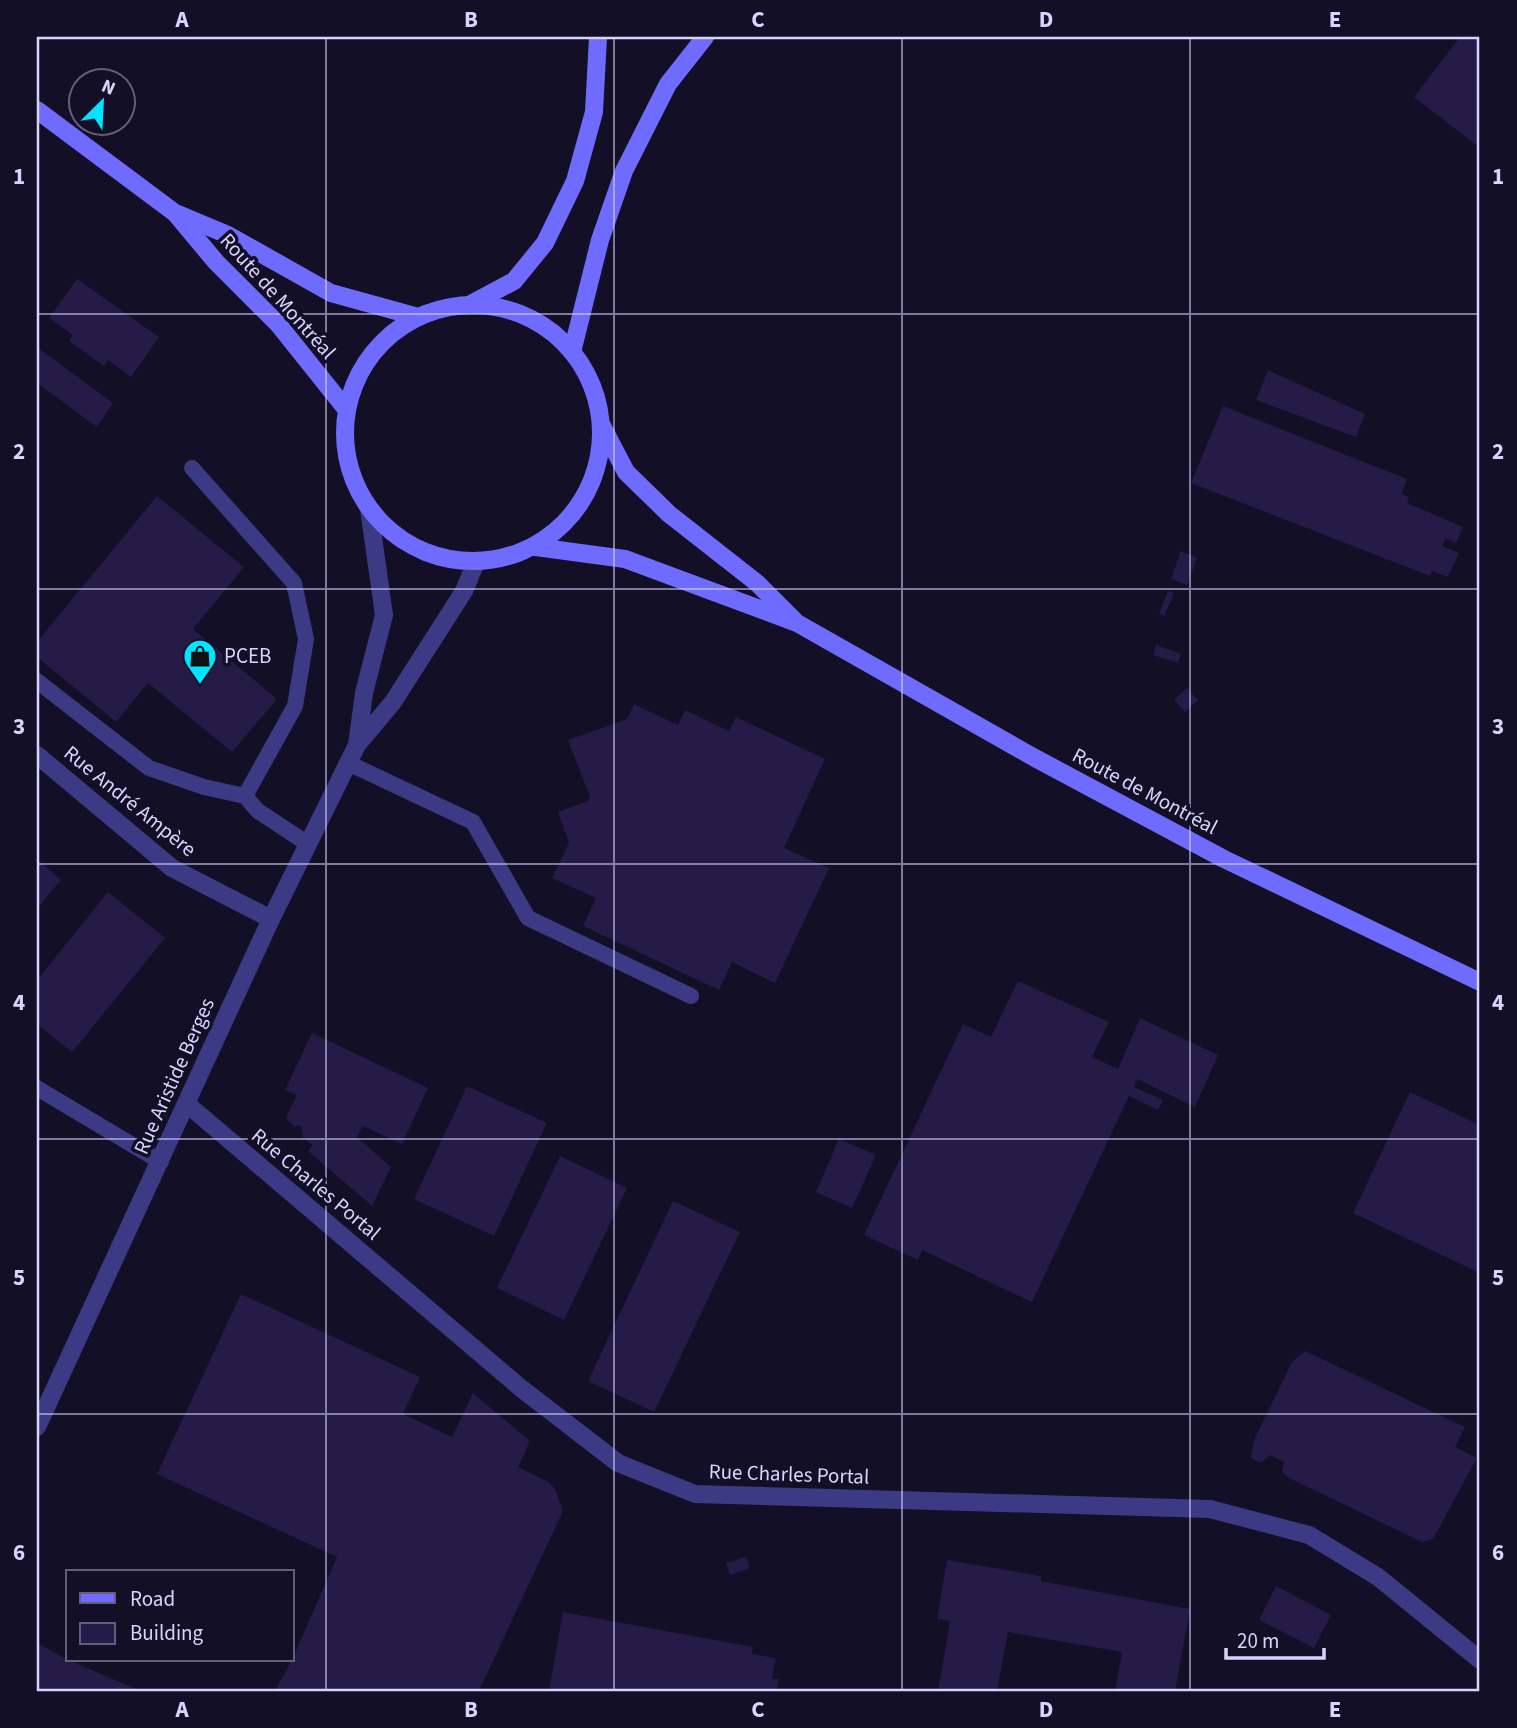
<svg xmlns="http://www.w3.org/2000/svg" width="1517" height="1728" font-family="'Source Sans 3',sans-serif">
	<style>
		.building { fill: #241b47 }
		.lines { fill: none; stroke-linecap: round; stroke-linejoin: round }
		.service { stroke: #3d3a85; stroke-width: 16 }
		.minor { stroke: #3d3a85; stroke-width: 18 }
		.secondary { stroke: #6f6bff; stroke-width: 18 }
		.grid { fill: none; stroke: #d9d4ff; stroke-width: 2; stroke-opacity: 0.55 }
		.labels { text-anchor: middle; stroke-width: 7; stroke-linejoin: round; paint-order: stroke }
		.street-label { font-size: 21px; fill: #d9d4ff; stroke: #130f26 }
		.poi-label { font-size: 21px; fill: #d9d4ff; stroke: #130f26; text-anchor: start }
		.neatline { fill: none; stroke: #d9d4ff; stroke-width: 2.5 }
		.grid-label { font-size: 23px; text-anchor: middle; font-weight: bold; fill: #d9d4ff }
	</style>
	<rect width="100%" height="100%" fill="#130f26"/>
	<g class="building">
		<path d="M1460 37H1480V148L1414 97Z"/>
		<path d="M77 279 159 337 131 377 108 360 104 366 69 341 73 335 49 318Z"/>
		<path d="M37 347 113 403 97 427 37 383Z"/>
		<path d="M1268 370 1365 414 1356 437 1256 400Z"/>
		<path d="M1223 406 1407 479 1401 494 1409 497 1407 503 1463 527 1456 543 1446 538 1442 546 1459 553 1448 577 1432 571 1430 576 1191 483Z"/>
		<path d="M157 496 244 567 193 629 277 699 232 752 148 683 116 722 37 657V642Z"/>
		<path d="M1181 551 1197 558 1187 585 1171 579Z"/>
		<path d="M1168 591 1173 592 1172 599 1164 616 1159 614Z"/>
		<path d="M1156 645 1181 654 1178 663 1153 655Z"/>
		<path d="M1187 688 1198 700 1185 712 1174 700Z"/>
		<path d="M634 704 678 725 685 710 729 731 736 717 825 759 784 848 829 868 775 983 732 962 719 990 583 926 596 898 552 878 569 843 558 812 588 801 590 797 568 740 627 719Z"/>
		<path d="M37 859 61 880 37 909Z"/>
		<path d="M108 892 165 938 72 1052 37 1024V980Z"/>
		<path d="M1018 981 1109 1022 1092 1057 1118 1069 1140 1018 1218 1055 1195 1107 1137 1079 1134 1087 1163 1100 1158 1110 1129 1096 1032 1302 922 1250 918 1260 864 1235 963 1024 991 1037Z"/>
		<path d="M312 1033 428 1088 402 1144 363 1126 357 1137 391 1167 372 1206 308 1151 313 1145 303 1138 301 1125 295 1127 286 1118 297 1095 285 1090Z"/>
		<path d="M467 1086 547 1123 494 1236 414 1199Z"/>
		<path d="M1410 1092 1480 1125V1273L1353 1213Z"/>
		<path d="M839 1139 876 1155 852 1208 816 1192Z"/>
		<path d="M560 1156 627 1188 564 1320 497 1288Z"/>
		<path d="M673 1201 740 1232 654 1412 588 1381Z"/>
		<path d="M241 1294 420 1377 403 1414 452 1437 473 1393 530 1441 518 1467 547 1481 555 1489 563 1511 479 1691H275L292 1660 337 1557 157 1474Z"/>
		<path d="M1305 1351 1465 1427 1455 1447 1477 1458 1433 1539 1422 1542 1289 1478 1282 1472 1284 1462 1270 1455 1261 1463 1251 1458 1254 1440 1292 1362Z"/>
		<path d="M746 1557 750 1568 730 1575 726 1563Z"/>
		<path d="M947 1560 1041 1576V1581L1190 1609 1175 1691H1115L1122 1652 1008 1632 997 1691H938L950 1621 937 1619Z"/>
		<path d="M1276 1586 1331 1615 1314 1648 1259 1620Z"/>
		<path d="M563 1612 753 1647 752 1654 776 1658 772 1678 779 1679 776 1691H549Z"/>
		<path d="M37 1643 68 1660 141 1691H37Z"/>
	</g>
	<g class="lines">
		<g class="service">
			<path d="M192 468 294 583 306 639 295 706 245 796 258 811 308 844"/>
			<path d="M37 681 149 768 204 787 245 796"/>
			<path d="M348 763 473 822 528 918 691 996"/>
			<path d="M37 1088 161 1162"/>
		</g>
		<g class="minor">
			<path d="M357 745 364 693 384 615 369 509"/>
			<path d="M37 755 172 868 271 919"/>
			<path d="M187 1104 522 1389 618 1463 695 1494 1210 1509 1309 1535 1378 1577 1480 1660"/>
			<path d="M37 1427 271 919 357 745 393 702 464 591 476 562"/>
		</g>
		<g class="secondary">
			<path d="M37 110 175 213 216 262 278 324 346 409"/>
			<path d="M178 214 228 235 331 293 418 317"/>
			<path d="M471 304 514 281 545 243 575 181 594 112 598 37"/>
			<circle cx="473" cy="433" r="128"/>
			<path d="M572 352 600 240 624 171 668 84 705 37"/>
			<path d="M602 426 626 472 669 514 757 583 794 620"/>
			<path d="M536 547 625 559 797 623 1035 758 1224 859 1480 982"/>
		</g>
	</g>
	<path class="grid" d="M326 37V1691M614 37V1691M902 37V1691M1190 37V1691M37 314H1480M37 589H1480M37 864H1480M37 1139H1480M37 1414H1480"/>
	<defs>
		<symbol id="shop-pin" viewBox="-11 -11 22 30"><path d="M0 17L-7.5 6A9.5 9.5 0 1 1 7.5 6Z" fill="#00e5ff" stroke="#130f26"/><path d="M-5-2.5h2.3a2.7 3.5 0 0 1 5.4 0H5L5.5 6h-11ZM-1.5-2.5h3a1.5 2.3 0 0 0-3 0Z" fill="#111"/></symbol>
	</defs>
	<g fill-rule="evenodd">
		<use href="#shop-pin" x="181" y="637" width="38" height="52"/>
	</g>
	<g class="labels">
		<g class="street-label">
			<text transform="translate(278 296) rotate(48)" y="7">Route de Montréal</text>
			<text transform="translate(1145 791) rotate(28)" y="7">Route de Montréal</text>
			<text transform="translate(130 801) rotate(39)" y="7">Rue André Ampère</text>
			<text transform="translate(174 1076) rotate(-66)" y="7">Rue Aristide Berges</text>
			<text transform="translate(316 1184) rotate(40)" y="7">Rue Charles Portal</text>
			<text transform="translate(789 1474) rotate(2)" y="7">Rue Charles Portal</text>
		</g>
		<g class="poi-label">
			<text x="224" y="663">PCEB</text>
		</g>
	</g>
	<rect width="1517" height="1728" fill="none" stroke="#130f26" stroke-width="77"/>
	<rect x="66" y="1570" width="228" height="91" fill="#130f26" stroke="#625e7d" stroke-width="2"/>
	<rect x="80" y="1593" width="35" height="10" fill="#6f6bff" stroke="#625e7d" stroke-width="2"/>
	<text x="130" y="1606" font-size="21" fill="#d9d4ff">Road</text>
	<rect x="80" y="1623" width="35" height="21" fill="#241b47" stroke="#625e7d" stroke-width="2"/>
	<text x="130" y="1640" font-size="21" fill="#d9d4ff">Building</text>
	<g transform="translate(102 102) rotate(24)"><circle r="33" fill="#130f26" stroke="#625e7d" stroke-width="2"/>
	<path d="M0-5L12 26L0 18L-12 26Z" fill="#00e5ff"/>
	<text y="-10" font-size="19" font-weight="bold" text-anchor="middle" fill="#d9d4ff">N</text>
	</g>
	<path d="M1226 1648v10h98v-10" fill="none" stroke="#d9d4ff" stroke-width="3.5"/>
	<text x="1237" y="1648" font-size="21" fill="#d9d4ff" stroke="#130f26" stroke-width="5" paint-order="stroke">20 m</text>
	<rect x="38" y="38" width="1440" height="1652" class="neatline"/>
	<g class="grid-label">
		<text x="182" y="27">A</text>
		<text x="471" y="27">B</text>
		<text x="758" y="27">C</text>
		<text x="1046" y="27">D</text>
		<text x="1335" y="27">E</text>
		<text x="19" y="184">1</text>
		<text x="1498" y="184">1</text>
		<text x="19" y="459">2</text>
		<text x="1498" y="459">2</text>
		<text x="19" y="734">3</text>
		<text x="1498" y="734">3</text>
		<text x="19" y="1010">4</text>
		<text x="1498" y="1010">4</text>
		<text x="19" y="1285">5</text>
		<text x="1498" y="1285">5</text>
		<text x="19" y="1560">6</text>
		<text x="1498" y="1560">6</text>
		<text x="182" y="1717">A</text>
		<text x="471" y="1717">B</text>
		<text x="758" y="1717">C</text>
		<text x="1046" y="1717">D</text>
		<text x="1335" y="1717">E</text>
	</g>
</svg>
